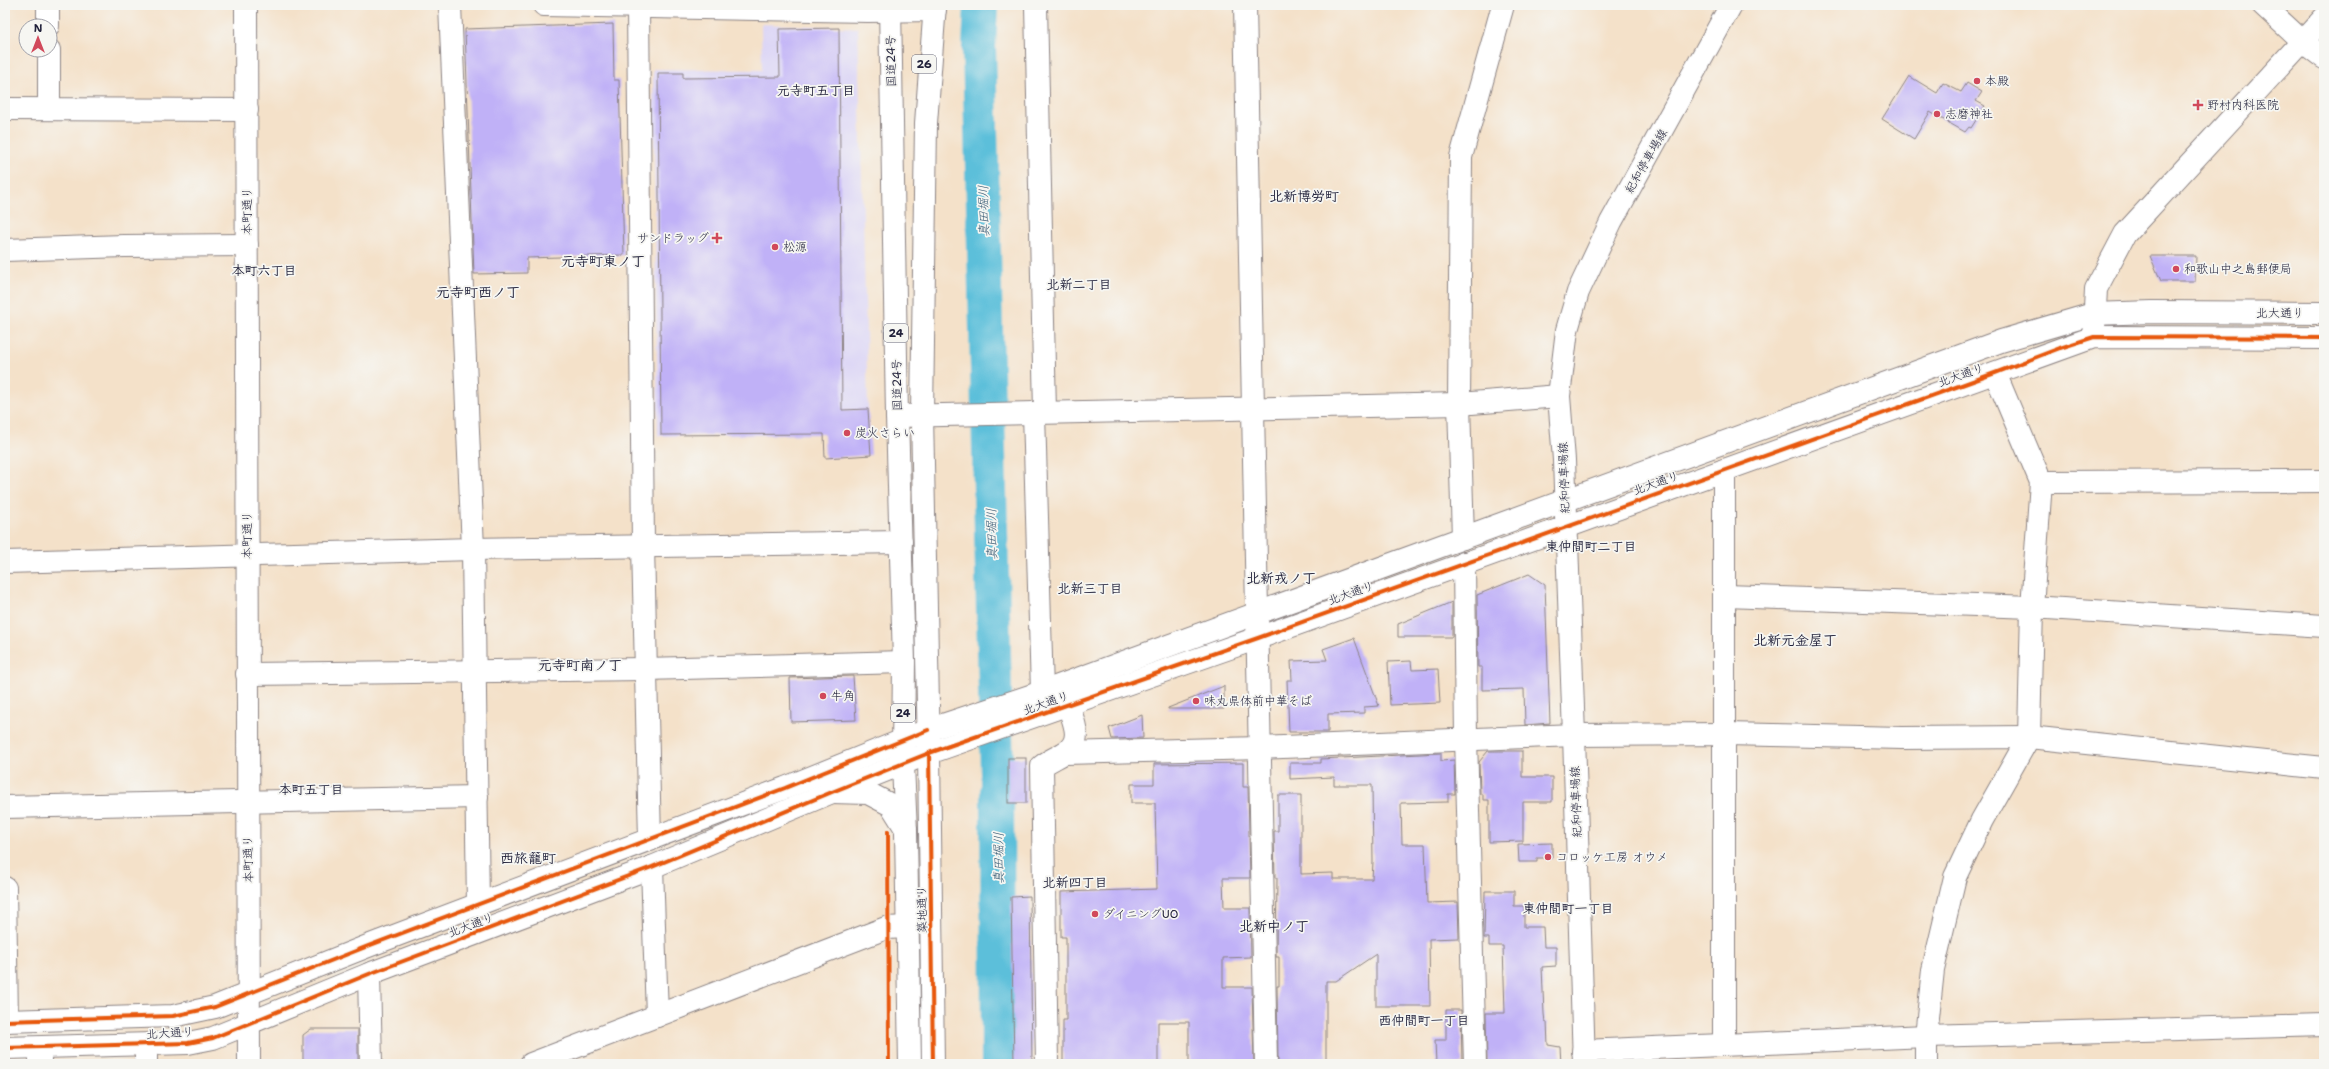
<svg xmlns="http://www.w3.org/2000/svg" width="2329" height="1069" font-family="'Shantell Sans','Klee One',sans-serif">
	<style>
		.built { fill: #dcd5f6 }
		.lines { fill: none; stroke-linecap: round; stroke-linejoin: round }
		.river { stroke: #5bbfda; stroke-width: 34 }
		.building { fill: #c0b1f7 }
		.minor-casing { stroke: #8b8282; stroke-width: 24 }
		.major-casing { stroke: #8b8282; stroke-width: 24 }
		.highway-casing { stroke: #8b8282; stroke-width: 24 }
		.minor { stroke: #fff; stroke-width: 22 }
		.major { stroke: #fff; stroke-width: 22 }
		.highway { stroke: #fff; stroke-width: 22 }
		.cycleway-casing { stroke: #f6f6f2; stroke-width: 6 }
		.cycleway { stroke: #e8590c; stroke-width: 4 }
		.poi-dot { fill: #d1495b; stroke: #f6f6f2; stroke-width: 1.5 }
		.labels { text-anchor: middle; stroke-width: 3.5; stroke-linejoin: round; paint-order: stroke }
		.shield { fill: #f6f6f2; stroke: #626272; stroke-width: 1 }
		.shield-label { font-size: 11px; font-weight: bold; fill: #22223b }
		.street-label { font-size: 12px; fill: #22223b; stroke: #f6f6f2 }
		.poi-label { font-size: 12px; fill: #22223b; stroke: #f6f6f2; text-anchor: start }
		.neighbourhood-label { font-size: 13px; font-weight: bold; fill: #22223b; stroke: #f6f6f2 }
		.water-label { font-size: 13px; font-style: italic; fill: #365973; stroke: #f6f6f2 }
		.quarter-label { font-size: 14px; font-weight: bold; fill: #22223b; stroke: #f6f6f2 }
	</style>
	<rect width="100%" height="100%" fill="#f6f6f2"/>
	<filter id="ink" filterUnits="userSpaceOnUse"><feTurbulence type="fractalNoise" baseFrequency=".025" numOctaves="2"/><feDisplacementMap in="SourceGraphic" scale="8" xChannelSelector="R" yChannelSelector="G"/><feConvolveMatrix kernelMatrix="1 2 1 2 8 2 1 2 1" color-interpolation-filters="sRGB"/></filter>
	<filter id="wash" filterUnits="userSpaceOnUse"><feTurbulence type="fractalNoise" baseFrequency=".012" numOctaves="4" result="noise"/><feDisplacementMap in="SourceGraphic" scale="16" xChannelSelector="R" yChannelSelector="G"/><feGaussianBlur stdDeviation="0.9" result="paint"/><feColorMatrix in="noise" values="0 0 0 0 0 0 0 0 0 0 0 0 0 0 0 0 0 1.4 0 .05"/><feComposite in="paint" operator="in"/></filter>
	<g filter="url(#wash)">
		<rect width="100%" height="100%" fill="#f4e1c9"/>
		<path class="built" d="M761 24 858 28 868 409 813 410V434L658 436 653 69 762 70Z"/>
		<g class="lines">
			<path class="river" d="M981 5 979 47 997 773 998 1064"/>
		</g>
		<g id="blocks">
			<g class="building">
				<path d="M613 24 614 80H619L624 255 527 258V273L474 274 465 29Z"/>
				<path d="M839 28 842 410 868 409 871 455 825 458 824 434 661 435 658 73H683V78L780 77 779 29Z"/>
				<path d="M1909 76 1937 93 1943 83 1961 92 1967 83 1982 92 1976 101 1985 106 1971 128 1969 127 1965 132 1930 112 1914 139 1882 119Z"/>
				<path d="M2150 256H2196L2195 281H2161Z"/>
				<path d="M1529 574 1545 585 1550 723 1525 725 1524 689 1482 690V667H1478L1477 595Z"/>
				<path d="M1452 602V637H1398V624Z"/>
				<path d="M1354 638 1379 706 1364 707V713L1328 714V732H1289L1287 680H1292L1291 661 1327 660 1323 649Z"/>
				<path d="M1411 661 1412 670 1438 669 1440 703 1390 705 1388 662Z"/>
				<path d="M853 676 856 720 791 722 790 678Z"/>
				<path d="M1224 686V709H1168V708Z"/>
				<path d="M1142 715 1143 738 1112 739 1109 728Z"/>
				<path d="M1488 751H1522V777H1552V802H1523V841L1489 842V800H1483V794H1480L1479 762Z"/>
				<path d="M1441 753V761L1454 760 1455 794H1448V802L1401 803 1402 844H1425L1427 903 1458 902 1459 938 1429 939 1430 1006H1376V954L1336 981H1326V1064H1278L1277 986H1279V957H1276L1277 878H1275L1274 831H1278V795H1301V874L1333 873V879H1372L1373 862 1372 785H1334V777L1290 779V763H1321V759Z"/>
				<rect x="1008" y="758" width="18" height="45"/>
				<path d="M1243 763V787H1248L1250 878H1223L1224 908H1250L1251 957 1223 958V987H1252L1254 1064H1189V1022H1158V1064H1063V1020H1066V937H1061V892L1157 889 1155 803H1131V784H1154V764Z"/>
				<path d="M1552 843V858H1537V862H1519L1518 844Z"/>
				<path d="M1485 891H1514V906H1524V927H1543L1544 947H1556V966L1542 967 1544 1014 1545 1022H1547L1548 1045 1560 1047 1561 1064H1487L1486 1013H1505L1503 946H1489V938H1484Z"/>
				<path d="M1030 896 1032 1063H1014L1011 897Z"/>
				<path d="M1446 1010H1461L1462 1064H1436L1435 1040H1446Z"/>
				<path d="M311 1029H358V1064H303V1035Z"/>
			</g>
		</g>
	</g>
	<g filter="url(#ink)">
		<use href="#blocks" fill-opacity="0" stroke="#8b8282" stroke-width="1"/>
		<g class="lines">
			<defs>
				<g id="minor">
					<path d="M48 5V26"/>
					<path d="M246 5 249 1064"/>
					<path d="M450 5 473 549 478 906"/>
					<path d="M544 5 868 11 935 10"/>
					<path d="M638 5 643 546 650 840"/>
					<path d="M1036 5 1045 412"/>
					<path d="M1245 5 1266 1064"/>
					<path d="M2263 5 2303 42 2324 58"/>
					<path d="M49 50V108"/>
					<path d="M5 109 247 110"/>
					<path d="M5 250 124 246 247 245"/>
					<path d="M2094 328 2096 289 2125 234 2324 18"/>
					<path d="M1034 413 1042 692"/>
					<path d="M897 416 1459 404 1559 396"/>
					<path d="M1724 470V1044"/>
					<path d="M2041 482 2324 481"/>
					<path d="M1463 538 1459 404 1461 157 1503 5"/>
					<path d="M5 562 473 549 901 542"/>
					<path d="M1464 563 1466 738 1475 1064"/>
					<path d="M1726 596 2032 607 2324 626"/>
					<path d="M247 674 645 669 904 662"/>
					<path d="M928 730 1042 692 2001 341 2093 314 2152 312 2324 313"/>
					<path d="M1065 753 1260 748 1574 735 1725 734 1902 738 2029 737 2324 768"/>
					<path d="M903 765 906 832 910 1064"/>
					<path d="M832 792 868 793 891 805 906 829"/>
					<path d="M5 807 477 797"/>
					<path d="M652 867 657 1016"/>
					<path d="M5 888 7 1021"/>
					<path d="M369 974 371 1064"/>
					<path d="M146 1045V1064"/>
					<path d="M40 1048V1064"/>
					<path d="M1583 1051 1926 1036 2324 1025"/>
					<path d="M531 1064 886 928 908 927"/>
					<path d="M933 1064 929 753 1258 638 2094 337 2324 338"/>
					<path d="M1047 1064 1042 766C1050 760 1056 758 1064 753 1084 742 1074 722 1068 705"/>
					<path d="M1926 1064V1036L1933 970 1955 877 1982 820 2029 737 2032 607 2041 482 1995 373"/>
				</g>
				<path id="major" d="M1584 1064 1574 735 1564 460 1559 396 1567 330 1578 292 1611 222 1731 5"/>
				<g id="highway">
					<path d="M890 5 897 416 904 662 903 754"/>
					<path d="M5 1021 173 1016 215 1007 368 946 785 788 928 730"/>
					<path d="M5 1048 188 1043 213 1038 369 974 652 867 832 792 929 753 922 415 926 123 935 5"/>
				</g>
			</defs>
			<use href="#minor" class="minor-casing"/>
			<use href="#major" class="major-casing"/>
			<use href="#highway" class="highway-casing"/>
			<use href="#minor" class="minor"/>
			<use href="#major" class="major"/>
			<use href="#highway" class="highway"/>
			<defs>
				<g id="cycleway">
					<path d="M929 753 933 1064"/>
					<path d="M888 831 889 1064"/>
					<path d="M5 1021 173 1016 215 1007 368 946 785 788 928 730"/>
					<path d="M5 1048 188 1043 213 1038 369 974 652 867 832 792 929 753 1258 638 1995 373 2060 348 2094 337 2324 338"/>
				</g>
			</defs>
			<use href="#cycleway" class="cycleway-casing"/>
			<use href="#cycleway" class="cycleway"/>
		</g>
	</g>
	<g class="poi-dot">
		<circle cx="1977" cy="81" r="4"/>
		<path d="M2196 99h4v4h4v4h-4v4h-4v-4h-4v-4h4z"/>
		<circle cx="1937" cy="114" r="4"/>
		<path d="M715 232h4v4h4v4h-4v4h-4v-4h-4v-4h4z"/>
		<circle cx="775" cy="247" r="4"/>
		<circle cx="2176" cy="269" r="4"/>
		<circle cx="847" cy="433" r="4"/>
		<circle cx="823" cy="696" r="4"/>
		<circle cx="1196" cy="701" r="4"/>
		<circle cx="1548" cy="857" r="4"/>
		<circle cx="1095" cy="914" r="4"/>
	</g>
	<g class="labels">
		<g class="shield">
			<rect x="912" y="55" width="24" height="18" rx="3"/>
			<rect x="884" y="324" width="24" height="18" rx="3"/>
			<rect x="891" y="704" width="24" height="18" rx="3"/>
		</g>
		<g class="shield-label">
			<text x="924" y="68">26</text>
			<text x="896" y="337">24</text>
			<text x="903" y="717">24</text>
		</g>
		<g class="street-label">
			<text transform="translate(891 61) rotate(-91)" y="4">国道24号</text>
			<text transform="translate(1646 161) rotate(-60)" y="4">紀和停車場線</text>
			<text transform="translate(247 211) rotate(-90)" y="4">本町通り</text>
			<text x="2280" y="317">北大通り</text>
			<text transform="translate(1961 375) rotate(-20)" y="4">北大通り</text>
			<text transform="translate(897 385) rotate(-91)" y="4">国道24号</text>
			<text transform="translate(1564 478) rotate(-92)" y="4">紀和停車場線</text>
			<text transform="translate(1656 483) rotate(-20)" y="4">北大通り</text>
			<text transform="translate(247 535) rotate(-90)" y="4">本町通り</text>
			<text transform="translate(1351 593) rotate(-20)" y="4">北大通り</text>
			<text transform="translate(1046 703) rotate(-20)" y="4">北大通り</text>
			<text transform="translate(1576 802) rotate(-92)" y="4">紀和停車場線</text>
			<text transform="translate(248 859) rotate(-91)" y="4">本町通り</text>
			<text transform="translate(922 909) rotate(-91)" y="4">築地通り</text>
			<text transform="translate(471 925) rotate(-21)" y="4">北大通り</text>
			<text transform="translate(170 1033) rotate(-4)" y="4">北大通り</text>
		</g>
		<g class="poi-label">
			<text x="1985" y="85">本殿</text>
			<text x="2207" y="109">野村内科医院</text>
			<text x="1945" y="118">志磨神社</text>
			<text x="709" y="242" text-anchor="end">サンドラッグ</text>
			<text x="783" y="251">松源</text>
			<text x="2184" y="273">和歌山中之島郵便局</text>
			<text x="855" y="437">炭火さらい</text>
			<text x="831" y="700">牛角</text>
			<text x="1204" y="705">味丸県体前中華そば</text>
			<text x="1556" y="861">コロッケ工房 オウメ</text>
			<text x="1103" y="918">ダイニングUO</text>
		</g>
		<g class="neighbourhood-label">
			<text x="816" y="95">元寺町五丁目</text>
			<text x="264" y="275">本町六丁目</text>
			<text x="1079" y="289">北新二丁目</text>
			<text x="1591" y="551">東仲間町二丁目</text>
			<text x="1090" y="593">北新三丁目</text>
			<text x="311" y="794">本町五丁目</text>
			<text x="1075" y="887">北新四丁目</text>
			<text x="1568" y="913">東仲間町一丁目</text>
			<text x="1424" y="1025">西仲間町一丁目</text>
		</g>
		<g class="water-label">
			<text transform="translate(983 211) rotate(-91)" y="5">真田堀川</text>
			<text transform="translate(991 534) rotate(-91)" y="5">真田堀川</text>
			<text transform="translate(998 858) rotate(-90)" y="5">真田堀川</text>
		</g>
		<g class="quarter-label">
			<text x="1304" y="201">北新博労町</text>
			<text x="603" y="266">元寺町東ノ丁</text>
			<text x="478" y="297">元寺町西ノ丁</text>
			<text x="1281" y="583">北新戎ノ丁</text>
			<text x="1795" y="645">北新元金屋丁</text>
			<text x="580" y="670">元寺町南ノ丁</text>
			<text x="528" y="863">西旅籠町</text>
			<text x="1274" y="931">北新中ノ丁</text>
		</g>
	</g>
	<rect width="2329" height="1069" fill="none" stroke="#f6f6f2" stroke-width="20"/>
	<g transform="translate(38 38)"><circle r="19" fill="#f6f6f2" stroke="#a1a1a9"/>
	<path d="M0-3L7 15L0 10L-7 15Z" fill="#d1495b"/>
	<text y="-6" font-size="11" font-weight="bold" text-anchor="middle" fill="#22223b">N</text>
	</g>
</svg>
